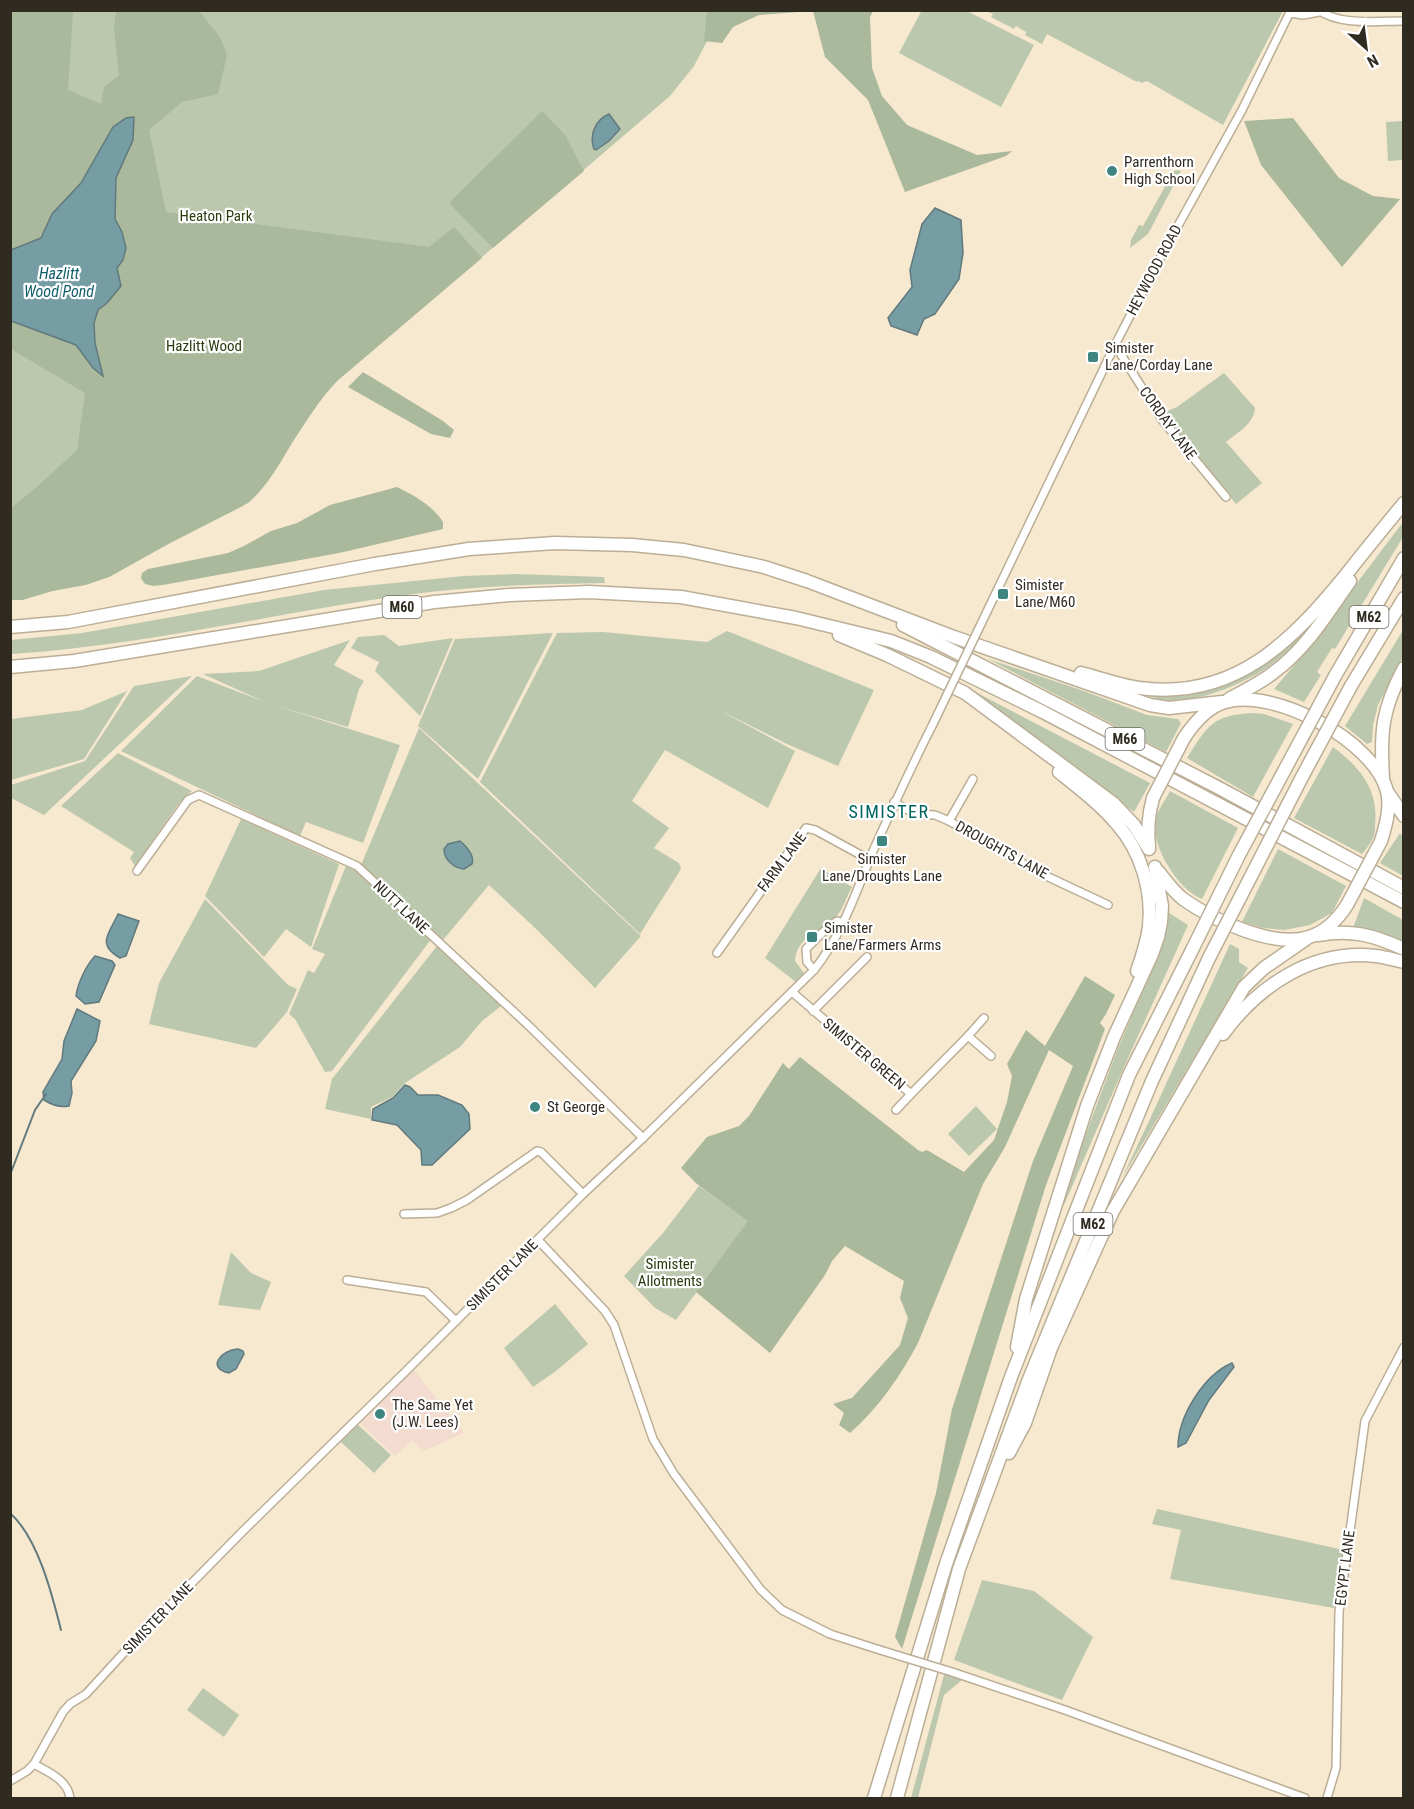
<svg xmlns="http://www.w3.org/2000/svg" width="1414" height="1809" font-family="'Roboto Condensed',sans-serif">
	<style>
		.commercial { fill: #f3dbd0 }
		.green { fill: #bbc8ad }
		.forest { fill: #aab89b }
		.water { fill: #769ca4; stroke: #617a7d; stroke-width: 1.5 }
		.lines { fill: none; stroke-linecap: round; stroke-linejoin: round }
		.stream { stroke: #617a7d; stroke-width: 2 }
		.street-casing { stroke: #bbae96; stroke-width: 10 }
		.highway-casing { stroke: #bbae96; stroke-width: 15 }
		.street { stroke: #fff; stroke-width: 7 }
		.highway { stroke: #fff; stroke-width: 12 }
		.street-bridge-casing { stroke: #bbae96; stroke-width: 10; stroke-linecap: butt }
		.highway-bridge-casing { stroke: #bbae96; stroke-width: 15; stroke-linecap: butt }
		.street-bridge { stroke: #fff; stroke-width: 7 }
		.highway-bridge { stroke: #fff; stroke-width: 12 }
		.poi-dot { fill: #3e857f; stroke: #fff; stroke-width: 2 }
		.labels { text-anchor: middle; stroke-width: 4.5; stroke-linejoin: round; paint-order: stroke }
		.shield { fill: #fff; stroke: #6e6b64; stroke-width: 1.5 }
		.shield-label { font-size: 14px; font-weight: bold; fill: #302b21 }
		.poi-label { font-size: 15px; fill: #302b21; stroke: #fff; text-anchor: start }
		.park-label { font-size: 15px; fill: #2a3c0e; stroke: #fff }
		.street-label { font-size: 15px; fill: #302b21; stroke: #fff }
		.water-label { font-size: 16px; font-style: italic; fill: #125f6c; stroke: #fff }
		.quarter-label { font-size: 18px; letter-spacing: 1.5px; fill: #00655f; stroke: #fff }
	</style>
	<rect width="100%" height="100%" fill="#f7e9d0"/>
	<path class="commercial" d="M413 1369 464 1433 423 1451 412 1440 395 1456 358 1421Z"/>
	<g class="green">
		<path d="M922 10 967 11 1034 45 1001 107 899 53Z"/>
		<path d="M10 11H723L694 66 670 96 337 381 323 396 260 491 243 506 170 543 109 577 85 585 52 591 22 600H11Z"/>
		<path d="M986 11 1283 10V11L1223 125 1147 81 1142 83 1138 81 1137 82 1047 34 1042 44 1025 35 1026 32 1016 26 1014 29 991 17 993 14Z"/>
		<path d="M1403 121V160L1388 161 1386 122Z"/>
		<path d="M1178 170 1181 171 1148 234 1130 248 1131 240 1139 225 1143 226 1167 183 1163 181C1166 175 1171 171 1178 170Z"/>
		<path d="M1224 373 1255 408C1254 424 1237 433 1226 442L1262 483 1236 504 1162 413 1177 407Z"/>
		<path d="M1403 522V537L1335 649 1332 648 1317 672 1321 675 1304 702 1274 689 1298 661Z"/>
		<path d="M516 574 604 577 605 583C538 584 472 586 406 595 274 613 143 646 11 654V640L82 633 324 590 464 576Z"/>
		<path d="M1312 621 1314 623C1301 638 1287 653 1271 665 1246 683 1199 703 1168 700 1160 700 1153 697 1145 695 1161 694 1176 694 1192 693 1241 688 1279 656 1312 621Z"/>
		<path d="M1403 630V657L1378 705 1373 725 1372 742 1367 744 1345 726Z"/>
		<path d="M727 631 874 690 838 766 789 745 717 709 795 751 768 808 665 750 632 801 669 828 654 848 679 863 681 869 640 934 480 782 557 633 603 632 707 642Z"/>
		<path d="M553 633 478 779 418 726 455 639Z"/>
		<path d="M384 635 399 646 453 638 420 716 375 671 379 662 351 648 358 637Z"/>
		<path d="M350 640 334 665 364 681 359 689 348 727 274 705 400 745 363 843 306 822 300 836 121 751 197 676 265 702 203 674 259 671Z"/>
		<path d="M988 659 1084 691 1147 715 1178 719 1181 723 1166 752Z"/>
		<path d="M192 676 44 815 11 798V785L85 761 134 686Z"/>
		<path d="M960 684 1150 783 1134 812 1013 721 960 686Z"/>
		<path d="M127 691 84 759 11 780V719L82 710Z"/>
		<path d="M1254 713 1264 714 1293 724 1253 797 1187 758C1208 725 1212 715 1254 713Z"/>
		<path d="M419 728 641 936 595 988 533 926 489 885 443 940 361 865Z"/>
		<path d="M1333 747C1360 767 1379 790 1375 825 1375 829 1375 834 1373 838 1370 844 1366 849 1362 854L1294 818Z"/>
		<path d="M118 753 192 791 179 803 135 866 130 858 134 852 61 806Z"/>
		<path d="M1170 791 1238 828 1202 899C1198 897 1193 895 1190 892 1173 879 1151 843 1155 821 1157 811 1165 801 1170 791Z"/>
		<path d="M241 819 339 864 311 947 286 929 264 957 205 896Z"/>
		<path d="M1400 833 1403 837V876L1380 863Z"/>
		<path d="M1278 849 1346 886 1332 913 1310 925 1284 930 1263 928 1242 922Z"/>
		<path d="M346 866 363 875 432 938 332 1071 325 1072 295 1019 289 1014 308 970 314 973 325 954 312 949Z"/>
		<path d="M821 868 852 887C846 897 844 908 836 917 820 934 797 935 795 961L804 973 796 982 765 958Z"/>
		<path d="M1364 898 1403 920V947L1353 928Z"/>
		<path d="M205 899 288 985 297 989 287 1012 256 1048 149 1024 159 983Z"/>
		<path d="M1169 913 1188 925 1120 1076 1064 1205 1060 1203 1118 1048 1163 944Z"/>
		<path d="M1230 944 1239 949V962L1248 968 1122 1178 1150 1119Z"/>
		<path d="M437 946 501 1006 482 1021 460 1047 405 1083 392 1097 371 1107V1119L325 1109 332 1079Z"/>
		<path d="M976 1106 997 1129 969 1156 948 1134Z"/>
		<path d="M699 1186 749 1221 676 1320 655 1308 624 1276 663 1233Z"/>
		<path d="M231 1252 251 1273 271 1282 260 1310 218 1305Z"/>
		<path d="M555 1304 588 1344 556 1371 533 1387 504 1348Z"/>
		<path d="M357 1424 391 1455 374 1473 340 1441Z"/>
		<path d="M1157 1509 1344 1550 1334 1608 1170 1579 1181 1530 1152 1524Z"/>
		<path d="M982 1580 1034 1591 1093 1637 1062 1700 954 1660Z"/>
		<path d="M945 1671 963 1679 944 1695 918 1798H911Z"/>
		<path d="M203 1688 239 1715 224 1737 187 1710Z"/>
	</g>
	<g class="forest">
		<path d="M11 11H73L68 90 101 104 104 87 119 75 114 28 116 11H199L220 37 227 55 218 94 182 102 149 130 166 212 429 247 454 227 482 258 337 381C321 398 308 418 295 438 281 461 269 485 248 503L170 543 109 577 85 585 52 591 22 600H11V508L38 486 77 450 85 393 11 349Z"/>
		<path d="M707 11H873L870 17 872 68 882 96 907 125 977 155 1012 151 1006 156 905 192 868 100 825 57 813 11 759 15 733 27 722 43 704 41Z"/>
		<path d="M542 111 565 135 584 171 493 248 449 203Z"/>
		<path d="M1293 118 1339 178 1373 196 1400 199 1342 267 1261 165 1244 121Z"/>
		<path d="M363 372 443 421 454 430 450 438 431 434 348 387Z"/>
		<path d="M397 487C415 496 432 505 443 522V529L339 553 163 585 153 586 145 584 141 578 142 573 148 569 228 553 244 546 271 531 297 523 330 505Z"/>
		<path d="M1085 976 1115 995 1106 1014 1100 1023 1105 1029 1046 1185 902 1649 895 1637 936 1493 952 1409 1033 1161 1073 1066 1049 1050 1005 1147 983 1184 918 1343C901 1375 878 1409 850 1433L839 1425 844 1413 833 1404 852 1398 900 1345 908 1318 900 1298 904 1281 845 1246 832 1261 825 1275 770 1353 696 1292 748 1221 697 1184 681 1168 707 1137 739 1126 749 1116 783 1063 789 1069 800 1057 918 1150 922 1152 927 1150 964 1172 994 1140 1007 1102 1012 1076 1007 1064 1026 1030 1045 1046Z"/>
	</g>
	<g class="water">
		<path d="M609 114 620 129 609 141 596 150 594 149C589 135 595 120 609 114Z"/>
		<path d="M134 117 133 140 116 178 115 219 122 232 126 248 123 260 117 268 121 286 107 303 98 310 94 323 95 343 103 376 93 368 76 345 11 321V250L41 238 52 214 81 183 113 127 126 118Z"/>
		<path d="M935 208 961 220 963 253 959 279 935 314 924 319 917 335 891 326 888 318 912 287 910 270 922 224Z"/>
		<path d="M460 841C467 847 475 855 472 864L464 869C454 868 444 860 444 849L448 844Z"/>
		<path d="M118 914 139 921 126 956 120 958C96 944 109 934 118 914Z"/>
		<path d="M95 956 112 961 115 965 99 1002 85 1004 76 996C78 982 86 966 95 956Z"/>
		<path d="M77 1009 100 1021 96 1041 71 1081 72 1093 69 1106C60 1108 52 1105 44 1100L43 1092 62 1059 64 1041Z"/>
		<path d="M405 1085 410 1087 418 1095H438L462 1105 469 1114 470 1129 432 1165H422L421 1150 397 1125 372 1120 373 1109 393 1098Z"/>
		<path d="M238 1349 243 1351 244 1354 236 1369 229 1373C206 1368 221 1350 238 1349Z"/>
		<path d="M1232 1363 1234 1367 1209 1400 1186 1443 1178 1447C1178 1416 1204 1375 1232 1363Z"/>
	</g>
	<g class="lines">
		<g class="stream">
			<path d="M10 1175 35 1110 46 1094"/>
			<path d="M10 1513C38 1538 52 1594 61 1630"/>
		</g>
		<defs>
			<g id="street">
				<path d="M1318 10C1341 26 1377 21 1404 21"/>
				<path d="M1290 13 1303 15 1319 12"/>
				<path d="M1115 345 1163 421 1226 497"/>
				<path d="M993 599 1115 345 1153 271 1242 110 1291 10"/>
				<path d="M894 802 915 814 935 815 949 821 1042 874 1108 905"/>
				<path d="M949 821 973 779"/>
				<path d="M137 871 188 800 199 795 357 866 528 1025 643 1138"/>
				<path d="M717 953 806 828 815 830 870 860"/>
				<path d="M814 970 807 962 806 949 822 933 837 921 843 923"/>
				<path d="M792 992 911 1094 968 1036 984 1018"/>
				<path d="M813 1011 867 957"/>
				<path d="M968 1036 991 1056"/>
				<path d="M896 1110 911 1094"/>
				<path d="M404 1214 437 1213 451 1208 467 1200 537 1151 541 1152 583 1194"/>
				<path d="M538 1240 605 1311 614 1325 653 1439 674 1474 761 1590 782 1610 830 1634 880 1650"/>
				<path d="M347 1280 426 1292 456 1321"/>
				<path d="M952 1672 1065 1710 1305 1798"/>
				<path d="M34 1764C48 1772 68 1780 70 1798"/>
				<path d="M10 1781 27 1771 34 1764 63 1712 70 1704 86 1694 130 1646 242 1532 404 1373 583 1194 643 1138 814 970C842 935 856 892 873 851 892 809 911 767 932 726"/>
				<path d="M1327 1798 1336 1768 1339 1612 1365 1421 1404 1347"/>
			</g>
			<g id="highway">
				<path d="M903 625 1219 788 1404 888"/>
				<path d="M10 627 68 622 375 564 469 549 555 543 632 545 684 550 764 567 807 581 954 637 1150 705 1169 708 1222 702"/>
				<path d="M839 635 887 655 965 693 1113 803 1134 825 1149 849"/>
				<path d="M10 667 74 661 434 602 509 595 589 592 681 597 796 618 891 641 931 657 1043 712 1404 902"/>
				<path d="M1081 673C1100 678 1120 685 1139 688 1236 701 1294 639 1349 571 1367 548 1385 526 1404 503"/>
				<path d="M1335 676 1404 558"/>
				<path d="M1351 686 1404 598"/>
				<path d="M1229 699C1244 691 1260 683 1273 673 1306 649 1327 614 1350 581"/>
				<path d="M1184 738C1194 723 1207 707 1225 702 1274 687 1374 741 1387 791 1391 807 1386 825 1381 841"/>
				<path d="M1059 772C1079 788 1100 804 1117 824 1141 851 1153 891 1149 927 1147 941 1142 957 1137 971"/>
				<path d="M1383 778C1380 732 1382 709 1404 668"/>
				<path d="M1388 793 1404 816"/>
				<path d="M1149 847C1147 829 1148 816 1153 798"/>
				<path d="M1158 871C1166 881 1173 891 1183 899 1211 919 1274 949 1309 937 1325 932 1338 919 1347 905"/>
				<path d="M1318 935C1351 929 1373 935 1404 949"/>
				<path d="M1223 1034C1259 985 1313 949 1376 956 1385 957 1395 960 1404 962"/>
				<path d="M1017 1347 1026 1299 1087 1106 1114 1037 1152 954 1158 937 1161 922 1162 906 1155 867"/>
				<path d="M1009 1453 1025 1423 1051 1348 1113 1211 1244 987 1264 968 1306 939"/>
				<path d="M874 1798 946 1564 1011 1377 1129 1075 1192 950"/>
				<path d="M897 1798 959 1569 1029 1379 1152 1081 1209 958"/>
			</g>
		</defs>
		<use href="#street" class="street-casing"/>
		<use href="#highway" class="highway-casing"/>
		<use href="#street" class="street"/>
		<use href="#highway" class="highway"/>
		<defs>
			<g id="street-bridge">
				<path d="M932 726 993 599"/>
				<path d="M880 1650 952 1672"/>
			</g>
			<g id="highway-bridge">
				<path d="M1153 798 1184 738"/>
				<path d="M1347 905 1381 841"/>
				<path d="M1192 950 1239 855 1335 676"/>
				<path d="M1209 958 1302 777 1351 686"/>
			</g>
		</defs>
		<use href="#street-bridge" class="street-bridge-casing"/>
		<use href="#highway-bridge" class="highway-bridge-casing"/>
		<use href="#street-bridge" class="street-bridge"/>
		<use href="#highway-bridge" class="highway-bridge"/>
	</g>
	<g class="poi-dot">
		<circle cx="1112" cy="171" r="6"/>
		<rect x="1087" y="351" width="12" height="12" rx="3"/>
		<rect x="997" y="588" width="12" height="12" rx="3"/>
		<rect x="876" y="835" width="12" height="12" rx="3"/>
		<rect x="806" y="931" width="12" height="12" rx="3"/>
		<circle cx="535" cy="1107" r="6"/>
		<circle cx="380" cy="1414" r="6"/>
	</g>
	<g class="labels">
		<g class="shield">
			<rect x="382.5" y="596" width="39" height="22" rx="4.5"/>
			<rect x="1349.5" y="606" width="39" height="22" rx="4.5"/>
			<rect x="1105.5" y="728" width="39" height="22" rx="4.5"/>
			<rect x="1073.5" y="1213" width="39" height="22" rx="4.5"/>
		</g>
		<g class="shield-label">
			<text x="402" y="612">M60</text>
			<text x="1369" y="622">M62</text>
			<text x="1125" y="744">M66</text>
			<text x="1093" y="1229">M62</text>
		</g>
		<g class="poi-label">
			<text x="1124" y="167">Parrenthorn<tspan x="1124" dy="17">High School</tspan></text>
			<text x="1105" y="353">Simister<tspan x="1105" dy="17">Lane/Corday Lane</tspan></text>
			<text x="1015" y="590">Simister<tspan x="1015" dy="17">Lane/M60</tspan></text>
			<text x="882" y="864" text-anchor="middle">Simister<tspan x="882" dy="17">Lane/Droughts Lane</tspan></text>
			<text x="824" y="933">Simister<tspan x="824" dy="17">Lane/Farmers Arms</tspan></text>
			<text x="547" y="1112">St George</text>
			<text x="392" y="1410">The Same Yet<tspan x="392" dy="17">(J.W. Lees)</tspan></text>
		</g>
		<g class="park-label">
			<text x="216" y="221">Heaton Park</text>
			<text x="204" y="351">Hazlitt Wood</text>
			<text x="670" y="1269">Simister<tspan x="670" dy="17">Allotments</tspan></text>
		</g>
		<g class="street-label">
			<text transform="translate(1154 270) rotate(-62)" y="5">HEYWOOD ROAD</text>
			<text transform="translate(1168 423) rotate(54)" y="5">CORDAY LANE</text>
			<text transform="translate(1002 850) rotate(29)" y="5">DROUGHTS LANE</text>
			<text transform="translate(782 862) rotate(-53)" y="5">FARM LANE</text>
			<text transform="translate(401 907) rotate(43)" y="5">NUTT LANE</text>
			<text transform="translate(864 1054) rotate(40)" y="5">SIMISTER GREEN</text>
			<text transform="translate(502 1275) rotate(-45)" y="5">SIMISTER LANE</text>
			<text transform="translate(1345 1568) rotate(-83)" y="5">EGYPT LANE</text>
			<text transform="translate(158 1618) rotate(-46)" y="5">SIMISTER LANE</text>
		</g>
		<g class="water-label">
			<text x="59" y="279">Hazlitt<tspan x="59" dy="18">Wood Pond</tspan></text>
		</g>
		<g class="quarter-label">
			<text x="889" y="818">SIMISTER</text>
		</g>
	</g>
	<rect width="1414" height="1809" fill="none" stroke="#302b21" stroke-width="24"/>
	<g transform="translate(1366 48) rotate(152)" stroke="#ffffff" stroke-width="4.5" paint-order="stroke">
	<path d="M0-4.5L10 22L0 15L-10 22Z" fill="#302b21"/>
	<text y="-9" font-size="16" font-weight="bold" text-anchor="middle" fill="#302b21">N</text>
	</g>
</svg>
